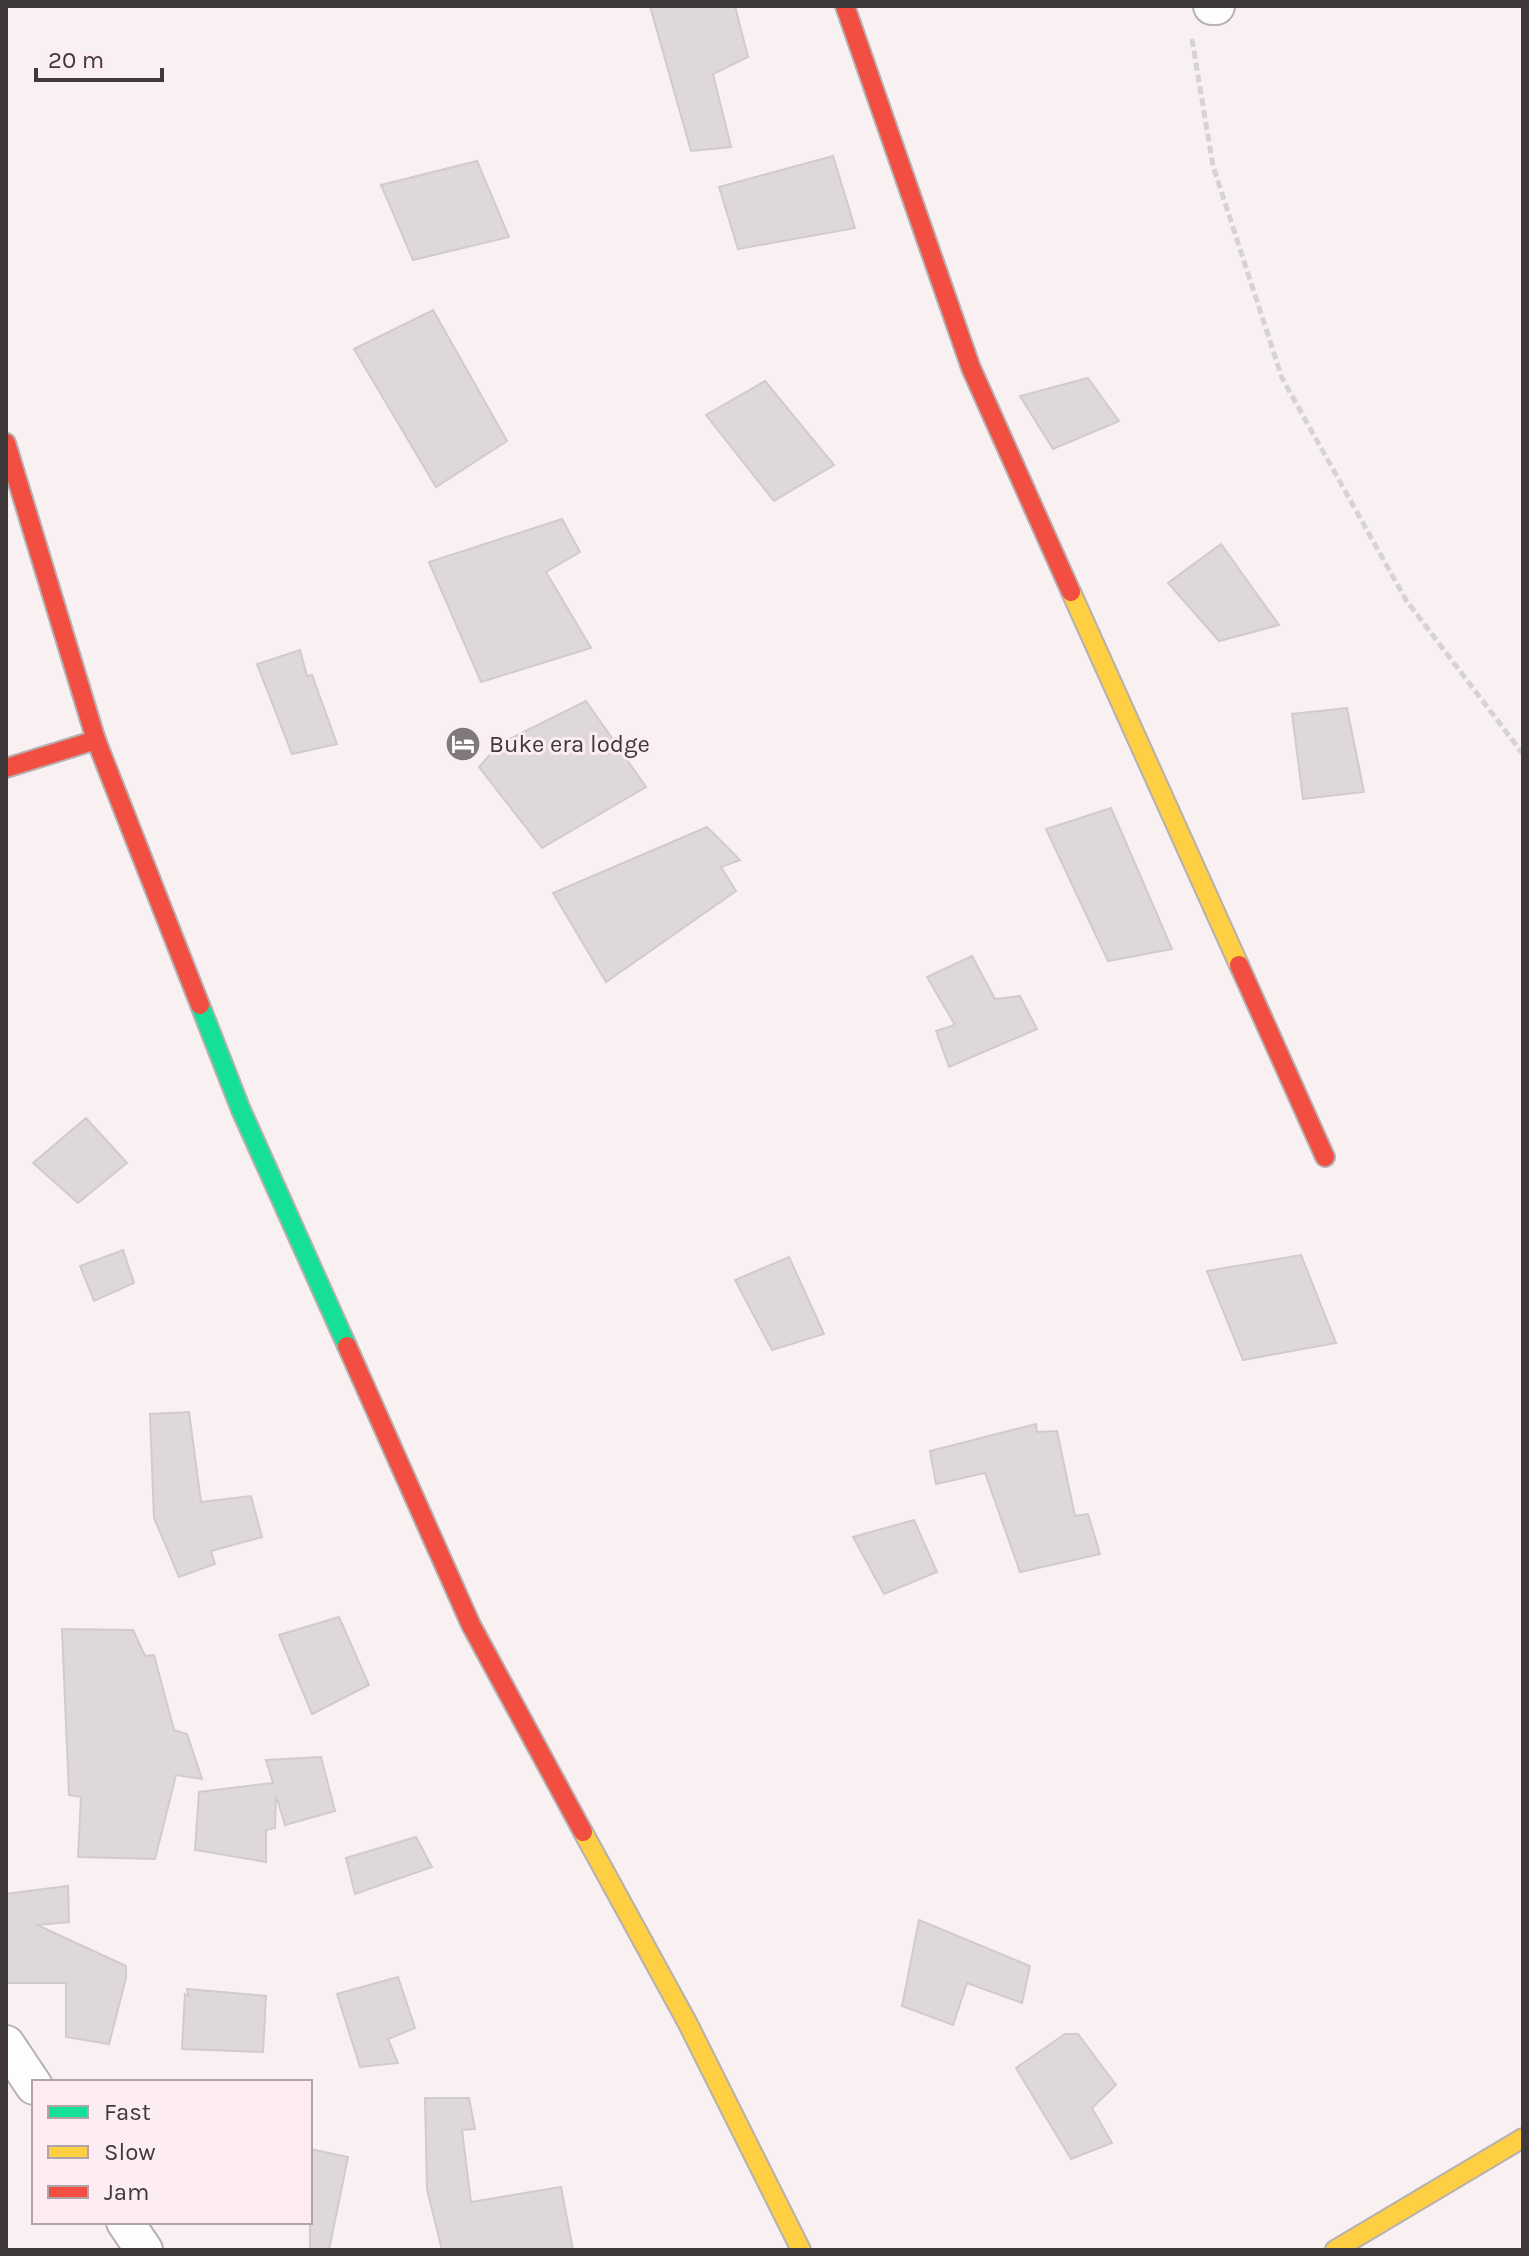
<svg xmlns="http://www.w3.org/2000/svg" width="1529" height="2256" font-family="Karla,sans-serif">
	<style>
		.building { fill: #dfd8da; stroke: #d1cbcc; stroke-width: 2 }
		.lines { fill: none; stroke-linecap: round; stroke-linejoin: round }
		.street-casing { stroke: #b6b0b1; stroke-width: 40 }
		.fast-casing { stroke: #b6b0b1; stroke-width: 22 }
		.slow-casing { stroke: #b6b0b1; stroke-width: 22 }
		.jam-casing { stroke: #b6b0b1; stroke-width: 22 }
		.path { stroke: #d5d3d3; stroke-width: 5; stroke-dasharray: 8 4; stroke-linecap: butt }
		.street { stroke: #fefdfd; stroke-width: 36 }
		.fast { stroke: #16e098; stroke-width: 18 }
		.slow { stroke: #ffcf43; stroke-width: 18 }
		.jam { stroke: #f24e42; stroke-width: 18 }
		.labels { text-anchor: middle; stroke-width: 6; stroke-linejoin: round; paint-order: stroke }
		.poi-label { font-size: 24px; fill: #3f393b; stroke: #fdecf1; text-anchor: start }
	</style>
	<rect width="100%" height="100%" fill="#f9f0f2"/>
	<g class="building">
		<path d="M650 6H735L748 57 713 74 731 147 691 151Z"/>
		<path d="M833 156 855 228 738 249 719 187Z"/>
		<path d="M477 161 509 237 413 260 381 185Z"/>
		<path d="M433 310 507 441 436 487 354 349Z"/>
		<path d="M1088 378 1119 421 1053 449 1020 396Z"/>
		<path d="M765 381 834 465 774 501 706 415Z"/>
		<path d="M562 519 580 552 546 572 591 648 481 682 429 562Z"/>
		<path d="M1221 544 1279 625 1219 641 1168 583Z"/>
		<path d="M300 650 307 676 312 675 337 744 292 754 257 664Z"/>
		<path d="M586 701 646 787 542 848 479 767 499 744Z"/>
		<path d="M1347 708 1364 792 1303 799 1292 714Z"/>
		<path d="M1111 808 1172 949 1108 961 1046 829Z"/>
		<path d="M707 827 740 860 721 867 736 891 606 982 553 893Z"/>
		<path d="M972 956 995 999 1020 996 1037 1029 949 1067 936 1031 955 1025 927 977Z"/>
		<path d="M86 1118 127 1163 78 1203 33 1163Z"/>
		<path d="M123 1250 134 1283 94 1301 80 1266Z"/>
		<path d="M1301 1255 1336 1343 1243 1360 1207 1271Z"/>
		<path d="M789 1257 824 1334 772 1350 735 1280Z"/>
		<path d="M189 1412 201 1502 251 1496 262 1537 211 1551 215 1564 179 1577 154 1518 150 1414Z"/>
		<path d="M1036 1424 1037 1432 1057 1431 1075 1516 1088 1514 1100 1554 1020 1572 985 1473 936 1484 930 1451Z"/>
		<path d="M914 1520 937 1572 884 1594 853 1537Z"/>
		<path d="M339 1617 369 1685 312 1714 279 1635Z"/>
		<path d="M62 1629 133 1630 145 1656 154 1655 174 1730 187 1734 202 1779 176 1775 155 1859 78 1857 81 1797 69 1795Z"/>
		<path d="M321 1757 335 1811 285 1825 276 1795 275 1828 266 1830V1862L195 1850 199 1792 273 1783 266 1760Z"/>
		<path d="M416 1837 432 1867 355 1894 346 1858Z"/>
		<path d="M68 1886 69 1922 37 1925 126 1966V1978L109 2044 66 2037V1983H6V1894Z"/>
		<path d="M919 1920 1030 1966 1022 2003 967 1983 953 2025 902 2006Z"/>
		<path d="M398 1977 415 2028 388 2039 398 2063 360 2067 337 1994Z"/>
		<path d="M187 1989 266 1996 263 2052 182 2049 185 1994 189 1996Z"/>
		<path d="M1065 2034H1078L1116 2085 1092 2108 1112 2143 1071 2159 1016 2068Z"/>
		<path d="M425 2098H469L475 2129 462 2130 471 2202 561 2187 573 2250H442L427 2189Z"/>
		<path d="M310 2149 348 2157 329 2250H310Z"/>
	</g>
	<g class="lines">
		<defs>
			<g id="street">
				<path d="M1212 6H1216"/>
				<path d="M6 2044 34 2086"/>
				<path d="M125 2222 144 2250"/>
			</g>
			<path id="fast" d="M200 1005 241 1110 347 1346"/>
			<g id="slow">
				<path d="M1071 592 1239 965"/>
				<path d="M583 1832 687 2022 801 2250"/>
				<path d="M1335 2250 1523 2138"/>
			</g>
			<g id="jam">
				<path d="M845 6 971 368 1071 592"/>
				<path d="M6 443 96 740 200 1005"/>
				<path d="M6 768 96 740"/>
				<path d="M1239 965 1325 1157"/>
				<path d="M347 1346 471 1625 583 1832"/>
			</g>
		</defs>
		<use href="#street" class="street-casing"/>
		<use href="#fast" class="fast-casing"/>
		<use href="#slow" class="slow-casing"/>
		<use href="#jam" class="jam-casing"/>
		<path class="path" d="M1192 39 1213 166 1282 378 1406 600 1523 754"/>
		<use href="#street" class="street"/>
		<use href="#fast" class="fast"/>
		<use href="#slow" class="slow"/>
		<use href="#jam" class="jam"/>
	</g>
	<defs>
		<symbol id="hotel-disc" viewBox="-11 -11 22 22"><circle r="9.5" fill="#80797b" stroke="#fdecf1"/><path d="M-6-4.5h1.5V1H6V5H4.5V3h-9V5H-6ZM-4 0a1.8 1.8 0 1 1 3.6 0ZM.5 0V-2.5h3Q6-2.5 6 0Z" fill="#fff"/></symbol>
	</defs>
	<g fill-rule="evenodd">
		<use href="#hotel-disc" x="443" y="724" width="40" height="40"/>
	</g>
	<g class="labels">
		<g class="poi-label">
			<text x="489" y="752">Buke era lodge</text>
		</g>
	</g>
	<rect width="1529" height="2256" fill="none" stroke="#3f393b" stroke-width="16"/>
	<rect x="32" y="2080" width="280" height="144" fill="#fdecf1" stroke="#b1a4a8" stroke-width="2"/>
	<rect x="48" y="2106" width="40" height="12" fill="#16e098" stroke="#b1a4a8" stroke-width="2"/>
	<text x="104" y="2120" font-size="24" fill="#3f393b">Fast</text>
	<rect x="48" y="2146" width="40" height="12" fill="#ffcf43" stroke="#b1a4a8" stroke-width="2"/>
	<text x="104" y="2160" font-size="24" fill="#3f393b">Slow</text>
	<rect x="48" y="2186" width="40" height="12" fill="#f24e42" stroke="#b1a4a8" stroke-width="2"/>
	<text x="104" y="2200" font-size="24" fill="#3f393b">Jam</text>
	<path d="M36 68v12h126v-12" fill="none" stroke="#3f393b" stroke-width="4"/>
	<text x="48" y="68" font-size="24" fill="#3f393b" stroke="#fdecf1" stroke-width="6" paint-order="stroke">20 m</text>
</svg>
